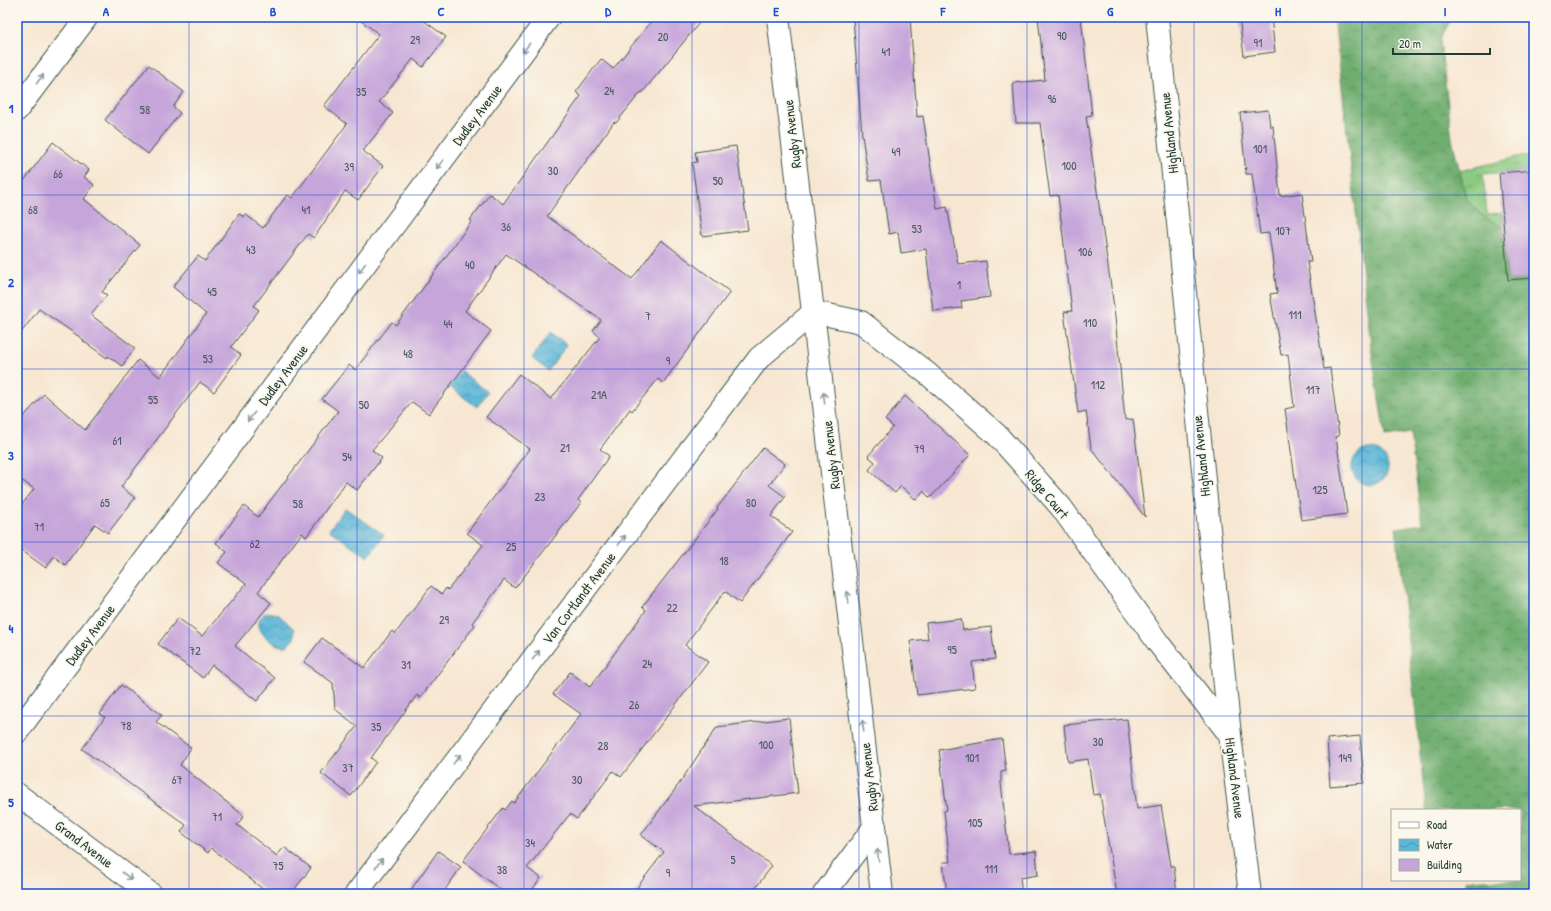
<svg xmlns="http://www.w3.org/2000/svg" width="1551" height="911" font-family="'Patrick Hand',sans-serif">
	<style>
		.grass { fill: url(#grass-tufts); stroke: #54845a }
		.forest { fill: url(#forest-crowns); stroke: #477652 }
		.water { fill: url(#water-waves); stroke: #3d7a86 }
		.building { fill: #c6a5da }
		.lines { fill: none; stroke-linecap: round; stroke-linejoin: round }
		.street-casing { stroke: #3f564c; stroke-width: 24 }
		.street { stroke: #fff; stroke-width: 22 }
		.oneway { stroke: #8f9e9a }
		.grid { fill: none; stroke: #1d4ed8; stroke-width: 1; stroke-opacity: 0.55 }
		.labels { text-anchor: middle; stroke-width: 3.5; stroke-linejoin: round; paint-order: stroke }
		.number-label { font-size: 12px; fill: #49575e }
		.street-label { font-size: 14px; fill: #1f3d34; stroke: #fbf7ec }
		.neatline { fill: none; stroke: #1d4ed8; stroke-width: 1.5 }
		.grid-label { font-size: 13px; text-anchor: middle; font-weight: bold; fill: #1d4ed8 }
	</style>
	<defs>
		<pattern id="grass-tufts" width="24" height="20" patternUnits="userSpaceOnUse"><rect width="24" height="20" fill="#8aca81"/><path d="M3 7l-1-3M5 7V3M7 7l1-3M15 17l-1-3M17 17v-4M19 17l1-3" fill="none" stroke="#70a56a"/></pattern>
		<pattern id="forest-crowns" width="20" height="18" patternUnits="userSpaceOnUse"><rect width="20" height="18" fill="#6fae6f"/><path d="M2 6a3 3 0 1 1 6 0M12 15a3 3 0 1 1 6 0" fill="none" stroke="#5b8f5c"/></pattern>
		<pattern id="water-waves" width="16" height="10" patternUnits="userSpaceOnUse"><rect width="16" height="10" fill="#5bb7d9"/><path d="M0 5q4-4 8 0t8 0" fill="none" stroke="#4b96b1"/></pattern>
	</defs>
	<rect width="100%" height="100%" fill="#fbf7ec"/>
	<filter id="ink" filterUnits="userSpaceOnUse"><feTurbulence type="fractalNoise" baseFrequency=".025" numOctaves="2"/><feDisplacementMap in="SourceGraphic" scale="8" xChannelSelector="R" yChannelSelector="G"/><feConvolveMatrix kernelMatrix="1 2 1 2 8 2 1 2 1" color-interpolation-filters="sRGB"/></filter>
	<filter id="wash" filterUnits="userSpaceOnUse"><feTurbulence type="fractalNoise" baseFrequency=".012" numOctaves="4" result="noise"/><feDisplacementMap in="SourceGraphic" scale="16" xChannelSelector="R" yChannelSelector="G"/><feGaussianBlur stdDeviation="0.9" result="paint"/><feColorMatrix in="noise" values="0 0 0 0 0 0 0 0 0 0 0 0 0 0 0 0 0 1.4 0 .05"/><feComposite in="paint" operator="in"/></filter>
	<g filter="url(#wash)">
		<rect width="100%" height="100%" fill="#f7e7d2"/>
		<path class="grass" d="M1534 155V170L1483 174 1487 214 1502 213 1503 228 1479 213 1466 198 1460 171 1517 157Z"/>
		<path class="forest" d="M1334 17H1452L1440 40 1452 139 1466 198 1479 213 1503 228 1508 279 1528 278 1534 294V612L1531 626 1534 648V894H1468L1466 880H1520V810H1426L1396 528 1422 524 1410 433 1385 437 1372 354Z"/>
		<g class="water">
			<path d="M551 332 567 345 548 371 532 358Z"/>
			<path d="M458 369 488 392 477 407 446 384Z"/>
			<circle cx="1370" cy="467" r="18"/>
			<path d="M345 508 384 535 368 557 329 530Z"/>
			<path d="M268 612 278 614 294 629V639L287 646C271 649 245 622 268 612Z"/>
		</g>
		<g id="blocks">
			<g class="building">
				<path d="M356 17H419L446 37 423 67 413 59 379 102 393 113 363 151 383 166 358 200 345 191 314 238 308 234 254 306 259 310 231 347 241 355 214 392 200 382 121 487 135 498 108 533 95 524 65 565 54 556 46 568 17 547V511L34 489 17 477V424L44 394 85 430 138 360 160 377 206 314 173 287 198 256 205 261 239 214 244 217 245 214 263 228 287 195 292 198 347 124 324 106 379 34Z"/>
				<path d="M655 17H704L642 93 641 92 616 123 614 122 547 216 632 279 661 240 730 292 663 383 658 379 632 411 630 409 600 449 609 456 578 500 581 503 515 588 504 580 472 623 475 625 420 698 417 695 371 758 376 762 351 796 321 773 357 726 335 709 333 683 304 662 322 638 364 668 392 631 395 634 431 586 442 594 446 588 448 590 483 545 467 533 530 449 486 417 519 374 551 399 600 337 593 331 601 320 506 254 465 311 491 331 429 414 412 402 372 450 382 458 357 490 346 482 306 537 302 533 258 592 271 603 235 646 275 678 257 701 212 665 203 678 158 644 178 618 202 636 246 584 218 563 227 552 216 543 244 506 258 517 338 411 322 399 349 365 355 370 392 322 396 325 472 221 470 220 490 194 503 204 581 96 576 92 601 59 613 69Z"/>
				<path d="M853 17H910L917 117 923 116 937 209 947 207 958 264 986 261 990 297 961 301 962 308 933 311 926 249 901 253 898 232 889 234 881 180 869 181 862 135Z"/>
				<path d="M1038 17H1081L1092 115 1086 116 1114 307 1125 420 1133 419 1145 517 1091 448 1086 411 1078 413 1064 312 1072 311 1058 195 1050 196 1040 123H1016L1013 83 1045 80Z"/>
				<path d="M1239 17H1271L1275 52 1244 56Z"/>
				<path d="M149 65 184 92 173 107 180 113 148 154 105 120Z"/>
				<path d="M1268 110 1270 126H1273L1280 196 1302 193 1311 262H1307L1324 369 1330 368 1339 436 1336 437 1347 514 1301 520 1285 409 1294 407 1288 354 1281 355 1270 294 1277 293 1269 233 1260 234 1252 174H1246L1240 113Z"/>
				<path d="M53 142 89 170 84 177 94 185 84 199 140 245 102 292 107 295 91 315 135 348 122 366 108 356 107 358 83 341 84 340 39 309 17 338V190Z"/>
				<path d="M736 146 748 230 702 236 692 163 697 162 695 152Z"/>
				<path d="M1534 170V278L1508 280 1499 173Z"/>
				<path d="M905 396 970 455 930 498 923 491 916 500 901 486 895 493 869 470 875 462 868 456 893 427 885 420Z"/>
				<path d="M763 448 785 464 769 485 785 497 771 516 792 532 740 603 725 591 685 645 708 662 621 777 613 771 577 819 570 814 527 868 541 878 529 894H506L463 861 503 808 505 810 512 801 514 803 581 714 553 694 570 672 590 687 646 610 642 607 718 509 717 508Z"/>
				<path d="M961 619 963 630 991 627 995 659 972 662 975 688 917 695 910 641 928 639 926 623Z"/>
				<path d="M121 685 162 715 156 722 191 748 180 765 244 816 237 825 277 856 284 847 311 868 291 894H269L211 848 208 853 181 832 186 825 82 749 105 717 100 714Z"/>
				<path d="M789 718 798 793 694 806 772 866 751 894H632L664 852 641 835 679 784 717 727Z"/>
				<path d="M1127 719 1137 809 1161 805 1171 866H1174L1177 894H1117L1100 794 1093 795 1088 759 1068 762 1064 725Z"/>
				<path d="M1360 736 1364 783 1330 786 1327 739Z"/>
				<path d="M1002 739 1006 771 1001 772V783L1009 854 1036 851 1038 875 1020 878 1022 894H947L943 862H950L944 811 947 810 939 750Z"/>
				<path d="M438 851 461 867 442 894H408Z"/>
			</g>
		</g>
	</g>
	<g filter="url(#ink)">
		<use href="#blocks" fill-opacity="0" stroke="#3f564c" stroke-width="1"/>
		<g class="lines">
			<defs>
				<g id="street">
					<path d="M778 17 882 894"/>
					<path d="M1157 17 1230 735 1250 894"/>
					<path d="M17 110 87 17"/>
					<path d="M17 732 549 17"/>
					<path d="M17 794 151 894"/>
					<path d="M356 894 759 358 814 312 861 322 928 374 997 435 1061 507 1159 644 1230 735"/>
					<path d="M824 894 875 826"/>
				</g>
			</defs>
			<use href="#street" class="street-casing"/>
			<use href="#street" class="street"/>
		</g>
		<defs><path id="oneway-shaft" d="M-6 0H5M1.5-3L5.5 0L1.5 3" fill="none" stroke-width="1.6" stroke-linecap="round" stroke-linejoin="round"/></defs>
		<g class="oneway">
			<use href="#oneway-shaft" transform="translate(526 48) rotate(127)"/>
			<use href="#oneway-shaft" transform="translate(40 79) rotate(-53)"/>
			<use href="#oneway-shaft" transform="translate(440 164) rotate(127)"/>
			<use href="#oneway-shaft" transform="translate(362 268) rotate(127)"/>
			<use href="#oneway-shaft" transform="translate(824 398) rotate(-97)"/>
			<use href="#oneway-shaft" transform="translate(251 417) rotate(127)"/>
			<use href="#oneway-shaft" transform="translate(622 540) rotate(-53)"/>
			<use href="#oneway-shaft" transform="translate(848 597) rotate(-97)"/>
			<use href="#oneway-shaft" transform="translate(536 655) rotate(-53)"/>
			<use href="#oneway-shaft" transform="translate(863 726) rotate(-97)"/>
			<use href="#oneway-shaft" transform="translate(457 759) rotate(-53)"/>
			<use href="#oneway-shaft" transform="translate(878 855) rotate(-96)"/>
			<use href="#oneway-shaft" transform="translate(379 863) rotate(-53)"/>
			<use href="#oneway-shaft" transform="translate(127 876) rotate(37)"/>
		</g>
	</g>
	<path class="grid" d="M189 17V894M357 17V894M524 17V894M692 17V894M859 17V894M1027 17V894M1194 17V894M1362 17V894M17 195H1534M17 369H1534M17 542H1534M17 716H1534"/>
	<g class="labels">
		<g class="number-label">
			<text x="1062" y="40">90</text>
			<text x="663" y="41">20</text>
			<text x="415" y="44">29</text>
			<text x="1258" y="47">91</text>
			<text x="886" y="56">41</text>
			<text x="609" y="95">24</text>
			<text x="361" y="96">35</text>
			<text x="1052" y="103">96</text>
			<text x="145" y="114">58</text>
			<text x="1260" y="153">101</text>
			<text x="896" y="156">49</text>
			<text x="1069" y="170">100</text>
			<text x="349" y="171">39</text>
			<text x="553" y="175">30</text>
			<text x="58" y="178">66</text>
			<text x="718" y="185">50</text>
			<text x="33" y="214">68</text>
			<text x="306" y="214">41</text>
			<text x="506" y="231">36</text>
			<text x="917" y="233">53</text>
			<text x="1283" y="235">107</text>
			<text x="251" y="254">43</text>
			<text x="1085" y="256">106</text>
			<text x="470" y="269">40</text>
			<text x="959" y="289">1</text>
			<text x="212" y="296">45</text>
			<text x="1295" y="319">111</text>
			<text x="648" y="320">7</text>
			<text x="1090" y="327">110</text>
			<text x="448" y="328">44</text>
			<text x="408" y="358">48</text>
			<text x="208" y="363">53</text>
			<text x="668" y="365">9</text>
			<text x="1098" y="389">112</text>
			<text x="1313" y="394">117</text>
			<text x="599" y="399">21A</text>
			<text x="153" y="404">55</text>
			<text x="364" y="409">50</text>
			<text x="117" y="445">61</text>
			<text x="565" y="452">21</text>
			<text x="919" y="453">79</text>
			<text x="347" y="461">54</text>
			<text x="1320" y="494">125</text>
			<text x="540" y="501">23</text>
			<text x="105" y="507">65</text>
			<text x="751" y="507">80</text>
			<text x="298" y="508">58</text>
			<text x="39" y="531">71</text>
			<text x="255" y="548">62</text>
			<text x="511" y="551">25</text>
			<text x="724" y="565">18</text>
			<text x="672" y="612">22</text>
			<text x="444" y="624">29</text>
			<text x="952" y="654">95</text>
			<text x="195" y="655">72</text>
			<text x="647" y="668">24</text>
			<text x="406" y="669">31</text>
			<text x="634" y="709">26</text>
			<text x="126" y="730">78</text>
			<text x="376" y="731">35</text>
			<text x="1098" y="746">30</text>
			<text x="766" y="749">100</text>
			<text x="603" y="750">28</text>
			<text x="972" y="762">101</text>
			<text x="1345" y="762">149</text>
			<text x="348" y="772">37</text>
			<text x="177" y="784">67</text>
			<text x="577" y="784">30</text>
			<text x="217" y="821">71</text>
			<text x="975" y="827">105</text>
			<text x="530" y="847">34</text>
			<text x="733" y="864">5</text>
			<text x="278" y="870">75</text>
			<text x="991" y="873">111</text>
			<text x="502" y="874">38</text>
			<text x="668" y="877">9</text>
		</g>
		<g class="street-label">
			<text transform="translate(477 115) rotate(-53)" y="5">Dudley Avenue</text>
			<text transform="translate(1169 133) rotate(-96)" y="5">Highland Avenue</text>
			<text transform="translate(792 134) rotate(-97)" y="5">Rugby Avenue</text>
			<text transform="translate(283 375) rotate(-53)" y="5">Dudley Avenue</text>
			<text transform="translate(831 455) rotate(-97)" y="5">Rugby Avenue</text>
			<text transform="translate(1201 456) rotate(-96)" y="5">Highland Avenue</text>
			<text transform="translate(1047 494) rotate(50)" y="5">Ridge Court</text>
			<text transform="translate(579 598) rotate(-53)" y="5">Van Cortlandt Avenue</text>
			<text transform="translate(90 635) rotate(-53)" y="5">Dudley Avenue</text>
			<text transform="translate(869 777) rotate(-97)" y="5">Rugby Avenue</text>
			<text transform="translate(1235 778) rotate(83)" y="5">Highland Avenue</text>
			<text transform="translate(84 844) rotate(37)" y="5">Grand Avenue</text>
		</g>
	</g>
	<rect width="1551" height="911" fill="none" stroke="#fbf7ec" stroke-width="44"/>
	<rect x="1391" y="809" width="130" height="72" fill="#fbf7ec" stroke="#a3ada2"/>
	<rect x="1399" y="822" width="20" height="6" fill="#ffffff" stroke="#a3ada2"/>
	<text x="1427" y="829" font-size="12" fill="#1f3d34">Road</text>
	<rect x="1399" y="839" width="20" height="12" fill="url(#water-waves)" stroke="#a3ada2"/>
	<text x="1427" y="849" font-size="12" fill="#1f3d34">Water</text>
	<rect x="1399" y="859" width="20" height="12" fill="#c6a5da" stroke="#a3ada2"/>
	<text x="1427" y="869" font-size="12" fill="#1f3d34">Building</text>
	<path d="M1393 48v6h97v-6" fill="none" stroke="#1f3d34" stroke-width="2"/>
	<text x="1399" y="48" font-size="12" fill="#1f3d34" stroke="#fbf7ec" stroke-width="3" paint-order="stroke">20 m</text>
	<rect x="22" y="22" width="1507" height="867" class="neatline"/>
	<g class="grid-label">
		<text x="106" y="16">A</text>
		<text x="273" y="16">B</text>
		<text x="441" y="16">C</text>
		<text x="608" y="16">D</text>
		<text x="776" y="16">E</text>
		<text x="943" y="16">F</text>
		<text x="1110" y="16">G</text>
		<text x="1278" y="16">H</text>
		<text x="1445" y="16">I</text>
		<text x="11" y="113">1</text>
		<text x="11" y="287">2</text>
		<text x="11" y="460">3</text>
		<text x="11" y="633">4</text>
		<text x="11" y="807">5</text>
	</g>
</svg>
